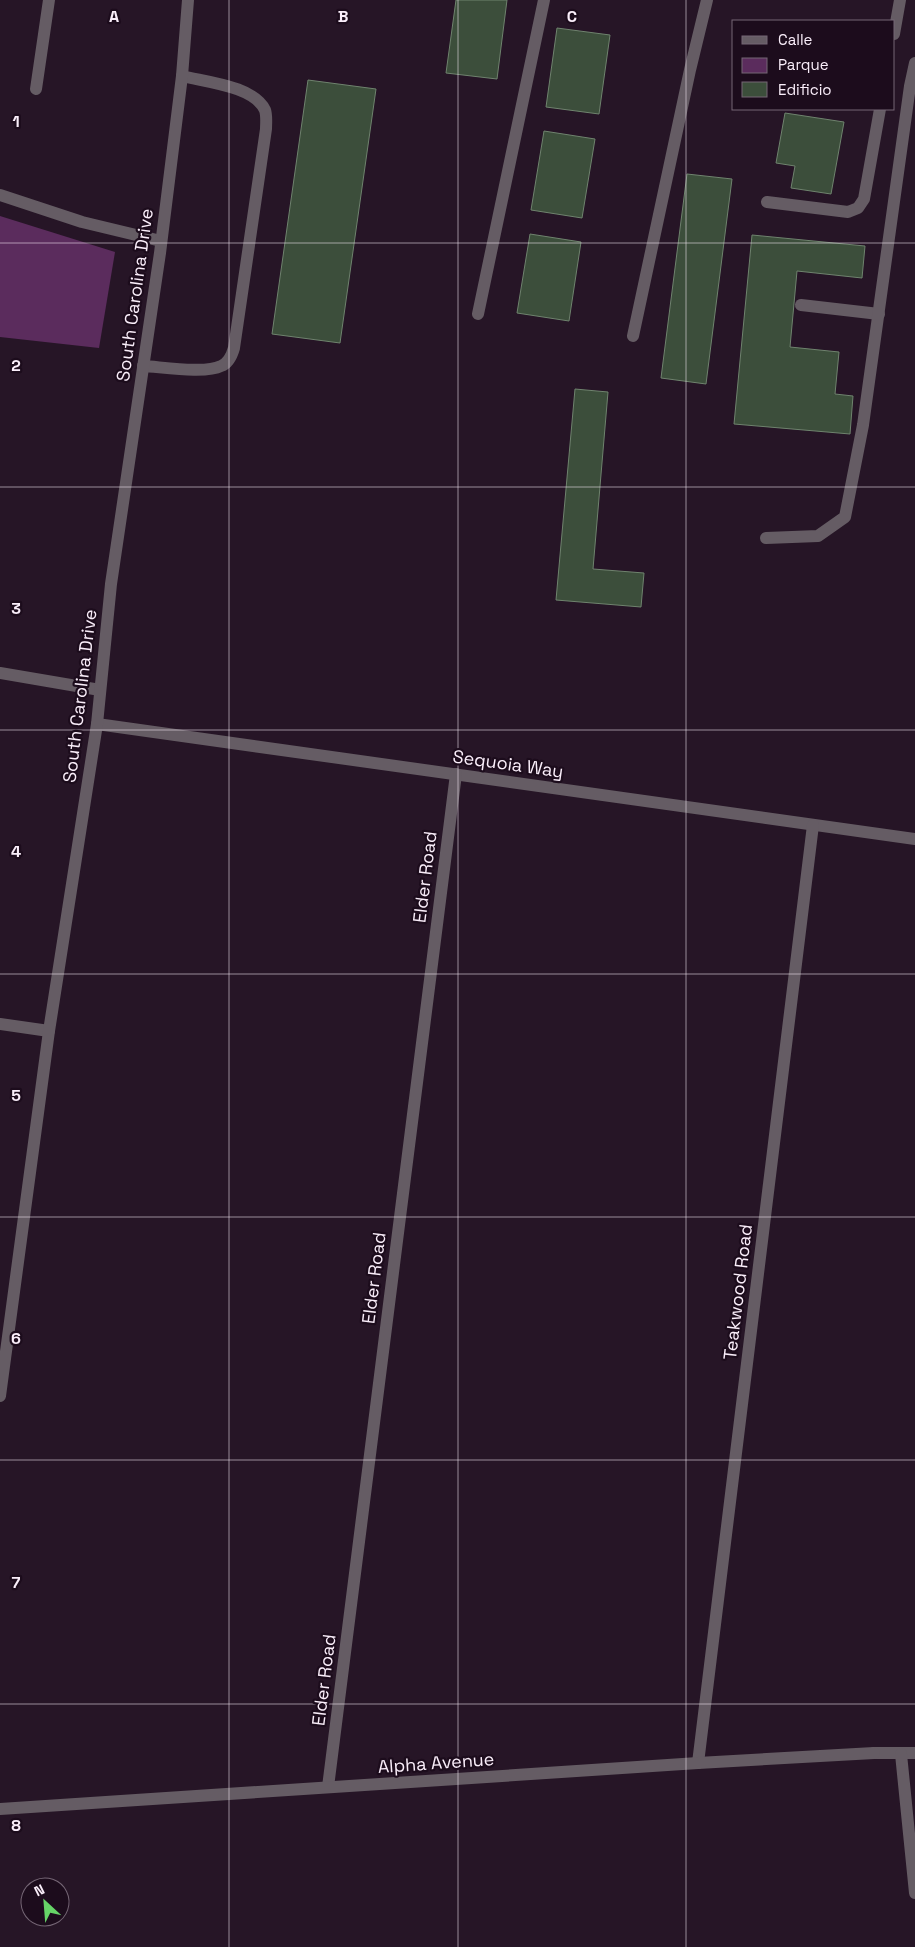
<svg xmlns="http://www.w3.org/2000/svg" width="915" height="1947" font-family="'Space Grotesk',sans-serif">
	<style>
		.green { fill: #5b2c5d }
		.building { fill: #3c4e3b; stroke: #6f836e }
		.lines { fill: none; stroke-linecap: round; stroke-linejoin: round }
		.service { stroke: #655c64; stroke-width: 12 }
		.minor { stroke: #655c64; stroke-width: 12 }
		.tertiary { stroke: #655c64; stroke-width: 12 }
		.grid { fill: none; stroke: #faeefa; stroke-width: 1; stroke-opacity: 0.55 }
		.labels { text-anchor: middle; stroke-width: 4.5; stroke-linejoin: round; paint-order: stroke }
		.street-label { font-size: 18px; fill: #faeefa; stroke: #1c0c1c }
		.grid-label { font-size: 16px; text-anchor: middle; font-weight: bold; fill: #faeefa; stroke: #1c0c1c; stroke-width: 4.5; stroke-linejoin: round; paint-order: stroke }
	</style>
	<rect width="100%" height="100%" fill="#261526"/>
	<path class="green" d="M0 216 115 252 99 348 0 337Z"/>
	<g class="building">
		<path d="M456 0H507L497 79 446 73Z"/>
		<path d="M557 28 610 35 599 114 546 107Z"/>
		<path d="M308 80 376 89 340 343 272 334Z"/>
		<path d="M785 113 844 122 831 194 791 188 795 166 776 163Z"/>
		<path d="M544 131 595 139 582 218 531 210Z"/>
		<path d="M687 174 732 179 706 384 661 378Z"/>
		<path d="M530 234 581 242 569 321 517 313Z"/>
		<path d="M752 235 865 246 862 278 797 271 790 347 839 352 835 394 853 396 850 434 734 424Z"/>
		<path d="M575 389 608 392 593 569 644 573 641 607 556 600Z"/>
	</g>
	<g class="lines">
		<g class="service">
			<path d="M894 34 900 0"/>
			<path d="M36 89 49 0"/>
			<path d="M0 195 82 222 161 241"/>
			<path d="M767 202 848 212 858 208 864 199 880 109"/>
			<path d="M801 305 879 314"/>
			<path d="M478 314 544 0"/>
			<path d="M633 336 690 70 707 0"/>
			<path d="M143 366C162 367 206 374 221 366 229 363 232 355 234 348L266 129C266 124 267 116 265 110 254 86 205 82 182 76"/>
			<path d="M766 538 818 536 845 517 863 425 910 86 915 63"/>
			<path d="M0 673 100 690"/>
			<path d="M874 1753H915"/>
			<path d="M901 1754 915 1893"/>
		</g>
		<g class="minor">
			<path d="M97 724 915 839"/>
			<path d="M0 1024 49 1031"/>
			<path d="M698 1763 813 825"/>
			<path d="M328 1787 456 774"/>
			<path d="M0 1809 698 1763 874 1753"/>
		</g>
		<path class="tertiary" d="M0 1396 49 1031 97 724 111 584 160 253 182 76 188 0"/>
	</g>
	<path class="grid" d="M229 0V1947M458 0V1947M686 0V1947M0 243H915M0 487H915M0 730H915M0 974H915M0 1217H915M0 1460H915M0 1704H915"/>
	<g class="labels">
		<g class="street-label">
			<text transform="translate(135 295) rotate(-82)" y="6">South Carolina Drive</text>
			<text transform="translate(80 696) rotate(-83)" y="6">South Carolina Drive</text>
			<text transform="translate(508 764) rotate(8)" y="6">Sequoia Way</text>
			<text transform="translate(425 877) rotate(-83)" y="6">Elder Road</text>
			<text transform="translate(374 1278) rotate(-83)" y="6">Elder Road</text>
			<text transform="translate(738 1292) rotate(-83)" y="6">Teakwood Road</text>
			<text transform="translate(324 1680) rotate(-83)" y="6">Elder Road</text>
			<text transform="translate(436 1763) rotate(-4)" y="6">Alpha Avenue</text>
		</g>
	</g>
	<g class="grid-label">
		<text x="114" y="22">A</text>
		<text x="343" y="22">B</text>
		<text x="572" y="22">C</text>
		<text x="16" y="127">1</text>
		<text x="16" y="371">2</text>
		<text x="16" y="614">3</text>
		<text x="16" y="857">4</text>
		<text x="16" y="1101">5</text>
		<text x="16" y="1344">6</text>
		<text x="16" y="1588">7</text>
		<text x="16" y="1831">8</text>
	</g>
	<rect x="732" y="20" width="162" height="90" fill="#1c0c1c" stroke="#756675"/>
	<rect x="742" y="36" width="25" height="8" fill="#655c64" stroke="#756675"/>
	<text x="778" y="45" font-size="15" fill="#faeefa">Calle</text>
	<rect x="742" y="58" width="25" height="15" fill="#5b2c5d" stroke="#756675"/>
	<text x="778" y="70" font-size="15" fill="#faeefa">Parque</text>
	<rect x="742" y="82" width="25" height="15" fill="#3c4e3b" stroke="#756675"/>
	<text x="778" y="95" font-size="15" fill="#faeefa">Edificio</text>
	<g transform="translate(45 1902) rotate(334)"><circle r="24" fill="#1c0c1c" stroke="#756675"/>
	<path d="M0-4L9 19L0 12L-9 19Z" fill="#66d467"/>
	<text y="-8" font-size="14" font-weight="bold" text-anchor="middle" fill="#faeefa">N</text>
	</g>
</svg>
